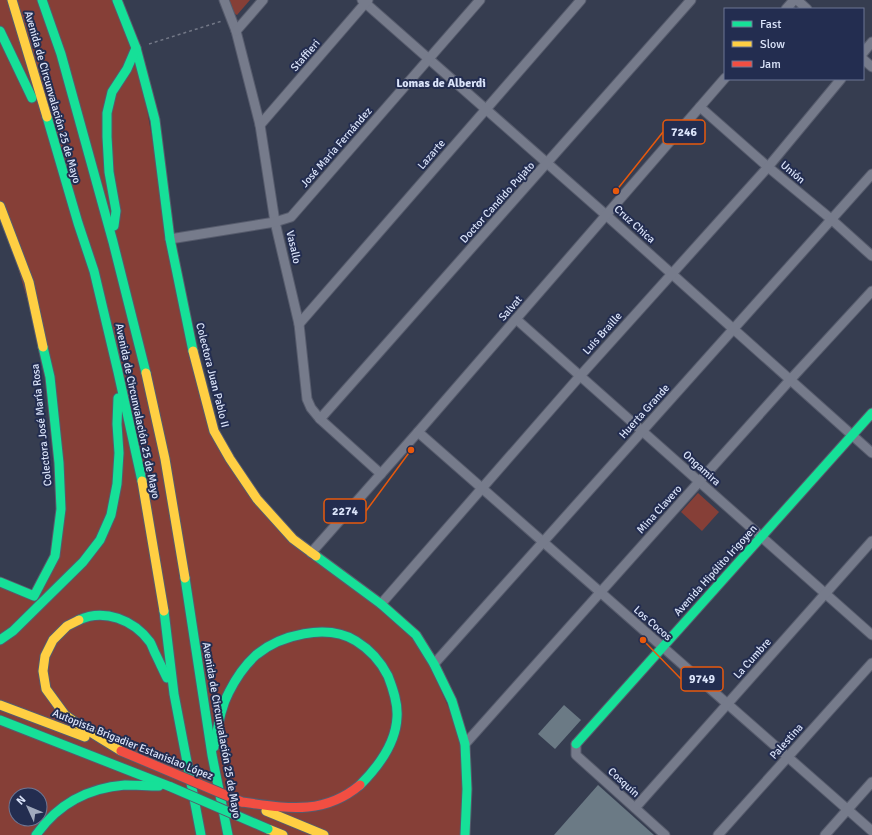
<svg xmlns="http://www.w3.org/2000/svg" width="872" height="835" font-family="Signika,sans-serif">
	<style>
		.green { fill: #863f37; fill-rule: evenodd }
		.building { fill: #6b7a85 }
		.lines { fill: none; stroke-linecap: round; stroke-linejoin: round }
		.street-casing { stroke: #565b6c; stroke-width: 11 }
		.fast-casing { stroke: #565b6c; stroke-width: 11 }
		.slow-casing { stroke: #565b6c; stroke-width: 11 }
		.jam-casing { stroke: #565b6c; stroke-width: 11 }
		.path { stroke: #737887; stroke-width: 1.5; stroke-dasharray: 3 3; stroke-linecap: butt }
		.street { stroke: #767b8b; stroke-width: 9 }
		.fast { stroke: #16e098; stroke-width: 9 }
		.slow { stroke: #ffcf43; stroke-width: 9 }
		.jam { stroke: #f24e42; stroke-width: 9 }
		.fast-bridge-casing { stroke: #565b6c; stroke-width: 11; stroke-linecap: butt }
		.jam-bridge-casing { stroke: #565b6c; stroke-width: 11; stroke-linecap: butt }
		.fast-bridge { stroke: #16e098; stroke-width: 9 }
		.jam-bridge { stroke: #f24e42; stroke-width: 9 }
		.labels { text-anchor: middle; stroke-width: 4; stroke-linejoin: round; paint-order: stroke }
		.street-label { font-size: 11px; fill: #dbe4fa; stroke: #232d50 }
		.neighbourhood-label { font-size: 12px; font-weight: bold; fill: #dbe4fa; stroke: #232d50 }
		.leader { fill: none; stroke: #e8590c; stroke-width: 1.5 }
		.callout-dot { fill: #e8590c; stroke: #232d50; stroke-width: 1.5 }
		.callout { fill: #232d50; stroke: #e8590c; stroke-width: 1.5 }
		.callout-label { font-size: 12px; text-anchor: middle; font-weight: bold; fill: #dbe4fa }
	</style>
	<rect width="100%" height="100%" fill="#363d50"/>
	<g class="green">
		<path d="M0 0H117L136 48 170 239 214 431 293 539 416 635 465 744V835H0V582L34 596 55 556 61 509 50 377 0 206ZM16 795H40V819H16Z"/>
		<path d="M228 0H250L237 15 232 12Z"/>
		<path d="M698 493 719 512 702 531 681 512Z"/>
	</g>
	<g class="building">
		<path d="M564 705 581 720 555 749 538 734Z"/>
		<path d="M598 785 654 835H554Z"/>
	</g>
	<g class="lines">
		<defs>
			<g id="street">
				<path d="M224 0 236 31 260 125 275 222 299 324 307 399 311 408 320 419 381 474"/>
				<path d="M362 0 606 215 872 453"/>
				<path d="M797 0 807 9"/>
				<path d="M786 9 794 0"/>
				<path d="M236 31 263 0"/>
				<path d="M863 53 872 42"/>
				<path d="M863 59 872 67"/>
				<path d="M700 107 768 167 831 219 872 256"/>
				<path d="M260 125 368 0"/>
				<path d="M170 239 275 222 291 217 480 0"/>
				<path d="M516 319 872 635"/>
				<path d="M299 324 581 0"/>
				<path d="M320 419 691 0"/>
				<path d="M418 432 872 831"/>
				<path d="M311 553 418 432 725 78"/>
				<path d="M381 604 580 376 768 167 841 79"/>
				<path d="M434 664 872 174"/>
				<path d="M465 744 790 380 872 291"/>
				<path d="M576 744V755L665 835"/>
				<path d="M635 808 872 541"/>
				<path d="M718 835 872 663"/>
				<path d="M825 835 872 782"/>
			</g>
			<g id="fast">
				<path d="M42 0 61 54 113 242 146 373"/>
				<path d="M117 0 136 48 155 120 170 239 193 351"/>
				<path d="M0 31 32 98"/>
				<path d="M47 117 78 223 94 271 118 372 142 481"/>
				<path d="M114 226 116 211 109 172 107 137V113L112 92 127 69 136 48"/>
				<path d="M316 556 381 604 416 635 434 664 452 701 465 744 467 789 465 835"/>
				<path d="M185 578 212 755 228 835"/>
				<path d="M0 582 34 596 55 556 61 509 59 463 50 377 43 347"/>
				<path d="M164 611 174 694 201 835"/>
				<path d="M79 620C104 608 134 620 150 642 152 645 153 649 155 653 159 661 163 670 167 678"/>
				<path d="M0 640 13 631 83 562 100 540 111 515 117 484 119 453 117 424 118 398"/>
				<path d="M0 720 171 787"/>
				<path d="M576 744 872 413"/>
				<path d="M214 747C218 728 220 709 229 692 236 678 245 665 256 655 280 635 327 623 356 641 369 649 381 662 388 676 393 689 398 703 397 717 396 743 377 768 360 785"/>
				<path d="M36 835C57 805 87 788 125 785 136 785 148 786 159 786"/>
			</g>
			<g id="slow">
				<path d="M12 0 47 117"/>
				<path d="M0 206 29 282 43 347"/>
				<path d="M193 351 214 431 230 459 257 499 293 539 316 556"/>
				<path d="M146 373 165 459 185 578"/>
				<path d="M142 481 164 611"/>
				<path d="M79 620 67 626 53 640 45 656 43 671 46 689 65 715 82 727 121 751"/>
				<path d="M0 705 85 737"/>
				<path d="M266 811 324 835"/>
				<path d="M268 829 283 835"/>
			</g>
			<path id="jam" d="M242 802C286 808 323 816 360 785"/>
		</defs>
		<use href="#street" class="street-casing"/>
		<use href="#fast" class="fast-casing"/>
		<use href="#slow" class="slow-casing"/>
		<use href="#jam" class="jam-casing"/>
		<path class="path" d="M149 44 222 21"/>
		<use href="#street" class="street"/>
		<use href="#fast" class="fast"/>
		<use href="#slow" class="slow"/>
		<use href="#jam" class="jam"/>
		<defs>
			<path id="fast-bridge" d="M171 787 268 829"/>
			<path id="jam-bridge" d="M121 751 242 802"/>
		</defs>
		<use href="#fast-bridge" class="fast-bridge-casing"/>
		<use href="#jam-bridge" class="jam-bridge-casing"/>
		<use href="#fast-bridge" class="fast-bridge"/>
		<use href="#jam-bridge" class="jam-bridge"/>
	</g>
	<g class="labels">
		<g class="street-label">
			<text transform="translate(305 55) rotate(-49)" y="4">Staffieri</text>
			<text transform="translate(53 97) rotate(74)" y="4">Avenida de Circunvalación 25 de Mayo</text>
			<text transform="translate(336 147) rotate(-49)" y="4">José María Fernández</text>
			<text transform="translate(431 154) rotate(-49)" y="4">Lazarte</text>
			<text transform="translate(793 172) rotate(40)" y="4">Unión</text>
			<text transform="translate(497 202) rotate(-48)" y="4">Doctor Candido Pujato</text>
			<text transform="translate(635 224) rotate(42)" y="4">Cruz Chica</text>
			<text transform="translate(294 247) rotate(77)" y="4">Vasallo</text>
			<text transform="translate(510 308) rotate(-49)" y="4">Salvat</text>
			<text transform="translate(602 333) rotate(-48)" y="4">Luis Braille</text>
			<text transform="translate(213 375) rotate(76)" y="4">Colectora Juan Pablo II</text>
			<text transform="translate(138 411) rotate(78)" y="4">Avenida de Circunvalación 25 de Mayo</text>
			<text transform="translate(644 411) rotate(-48)" y="4">Huerta Grande</text>
			<text transform="translate(41 425) rotate(-96)" y="4">Colectora José María Rosa</text>
			<text transform="translate(702 468) rotate(42)" y="4">Ongamira</text>
			<text transform="translate(659 509) rotate(-48)" y="4">Mina Clavero</text>
			<text transform="translate(715 570) rotate(-48)" y="4">Avenida Hipólito Irigoyen</text>
			<text transform="translate(653 623) rotate(41)" y="4">Los Cocos</text>
			<text transform="translate(752 658) rotate(-48)" y="4">La Cumbre</text>
			<text transform="translate(222 730) rotate(80)" y="4">Avenida de Circunvalación 25 de Mayo</text>
			<text transform="translate(786 741) rotate(-48)" y="4">Palestina</text>
			<text transform="translate(133 744) rotate(22)" y="4">Autopista Brigadier Estanislao López</text>
			<text transform="translate(624 782) rotate(42)" y="4">Cosquín</text>
		</g>
		<g class="neighbourhood-label">
			<text x="441" y="87">Lomas de Alberdi</text>
		</g>
	</g>
	<path class="leader" d="M616 191L663 132M411 450L366 511M643 640L681 679"/>
	<g class="callout-dot">
		<circle cx="616" cy="191" r="4"/>
		<circle cx="411" cy="450" r="4"/>
		<circle cx="643" cy="640" r="4"/>
	</g>
	<g class="callout">
		<rect x="663" y="120" width="42" height="24" rx="4"/>
		<rect x="324" y="499" width="42" height="24" rx="4"/>
		<rect x="681" y="667" width="42" height="24" rx="4"/>
	</g>
	<g class="callout-label">
		<text x="684" y="136">7246</text>
		<text x="345" y="515">2274</text>
		<text x="702" y="683">9749</text>
	</g>
	<rect x="724" y="8" width="140" height="72" fill="#232d50" stroke="#6d7694"/>
	<rect x="732" y="21" width="20" height="6" fill="#16e098" stroke="#6d7694"/>
	<text x="760" y="28" font-size="12" fill="#dbe4fa">Fast</text>
	<rect x="732" y="41" width="20" height="6" fill="#ffcf43" stroke="#6d7694"/>
	<text x="760" y="48" font-size="12" fill="#dbe4fa">Slow</text>
	<rect x="732" y="61" width="20" height="6" fill="#f24e42" stroke="#6d7694"/>
	<text x="760" y="68" font-size="12" fill="#dbe4fa">Jam</text>
	<g transform="translate(28 807) rotate(314)"><circle r="19" fill="#232d50" stroke="#6d7694"/>
	<path d="M0-3L7 15L0 10L-7 15Z" fill="#a1aabe"/>
	<text y="-6" font-size="11" font-weight="bold" text-anchor="middle" fill="#dbe4fa">N</text>
	</g>
</svg>
